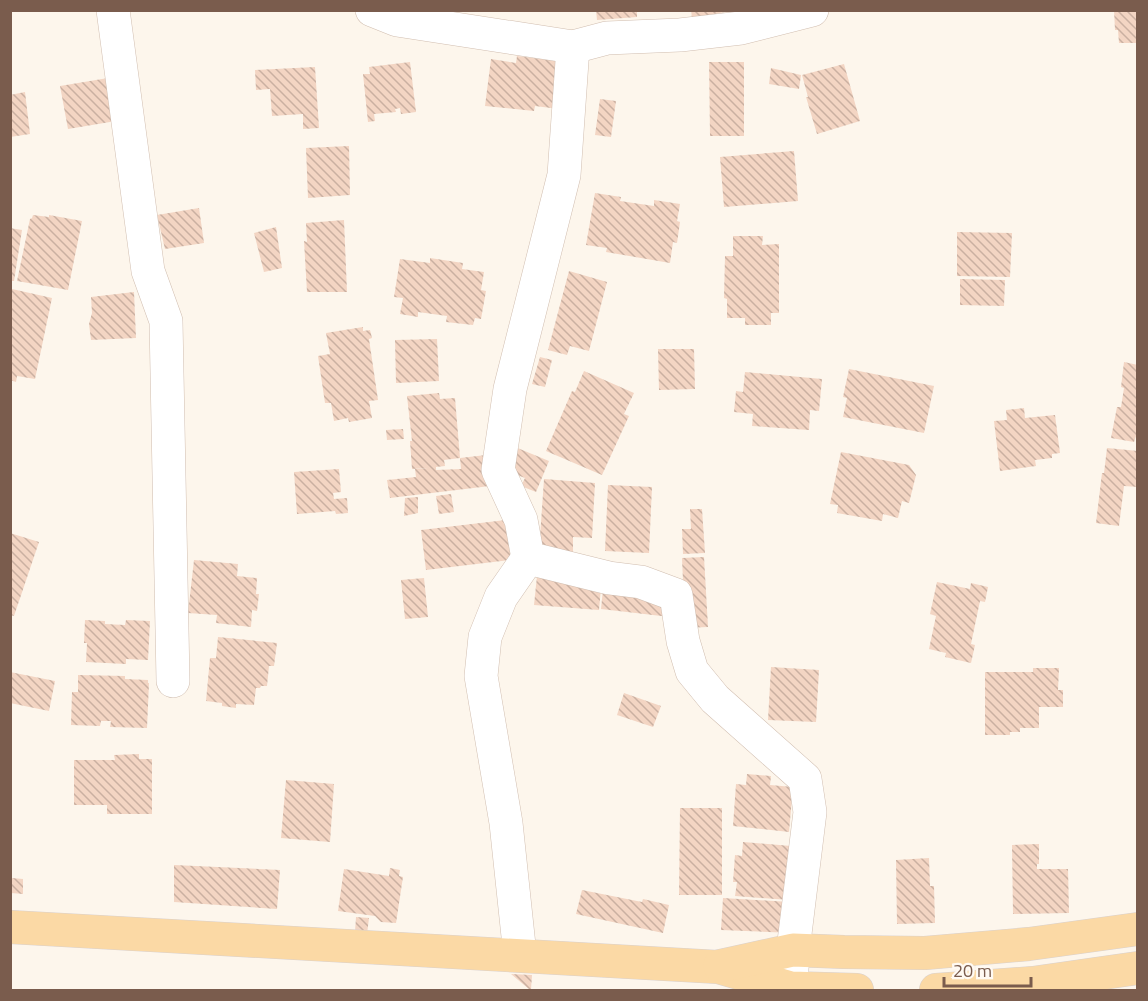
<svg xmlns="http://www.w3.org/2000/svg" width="1148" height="1001" font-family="'Titillium Web',sans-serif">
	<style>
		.building { fill: url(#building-back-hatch) }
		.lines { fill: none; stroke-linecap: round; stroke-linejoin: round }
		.minor-casing { stroke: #d1beb0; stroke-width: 34 }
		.major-casing { stroke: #dad1cd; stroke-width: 34 }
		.minor { stroke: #fff; stroke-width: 33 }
		.major { stroke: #fbd9a5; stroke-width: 33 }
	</style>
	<defs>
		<pattern id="building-back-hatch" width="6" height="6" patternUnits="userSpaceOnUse" patternTransform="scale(1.5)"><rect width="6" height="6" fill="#f3d5c3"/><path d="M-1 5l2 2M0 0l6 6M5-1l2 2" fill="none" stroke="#cab0a1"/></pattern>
	</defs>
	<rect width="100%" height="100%" fill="#fdf6ec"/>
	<g class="building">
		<path d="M596 10H637V17L597 20Z"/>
		<path d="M691 10H725V12L692 18Z"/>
		<path d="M1114 10H1138V43H1119L1118 30H1115Z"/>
		<path d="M517 56 565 62 559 109 535 106 534 111 485 106 491 59 516 63Z"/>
		<path d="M410 62 416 112 401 114 400 108 395 109 396 112 374 114 375 121 368 122 363 74H370L369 67Z"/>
		<path d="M709 62H744V136H710Z"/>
		<path d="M844 64 860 121 817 134 806 97H808L802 75Z"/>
		<path d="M315 67 319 128 303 129V114L272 116 270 89 256 90 255 70Z"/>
		<path d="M771 68 801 75 799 89 769 84Z"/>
		<path d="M114 77 122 120 68 129 60 86Z"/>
		<path d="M25 92 30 134 10 137V95Z"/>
		<path d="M600 99 616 101 611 137 595 135Z"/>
		<path d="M349 146 350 195 308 198 306 148Z"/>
		<path d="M794 151 798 201 724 207 720 157Z"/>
		<path d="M595 193 621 197 620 201 654 206V200L680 204 677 221 680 222 677 243 673 242 670 263 606 252 607 248 586 245Z"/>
		<path d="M199 208 204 243 165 249 157 215Z"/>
		<path d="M33 215 49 217V215L82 221 68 290 17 281 30 219 32 218Z"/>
		<path d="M344 220 347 292H307L304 241 307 242 306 223Z"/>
		<path d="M276 227 282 268 264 272 254 233Z"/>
		<path d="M10 228 22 230 14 281H10Z"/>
		<path d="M957 232 1012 233 1010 277 957 276Z"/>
		<path d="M733 236H763L762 245 779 244V313H771V325H745V318H727V299L724 298 725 256H733Z"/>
		<path d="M430 258 463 263 462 269 484 272 481 290 486 291 481 319 475 318 473 325 446 322 447 316 418 312V317L400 314 403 298 394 297 400 259 430 263Z"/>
		<path d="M569 271 607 282 589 351 570 346 567 355 548 350Z"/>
		<path d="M960 279 1005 280 1004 306 960 305Z"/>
		<path d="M12 289 52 298 35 379 17 376 16 382 10 380V292H12Z"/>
		<path d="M134 292 136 338 91 340 89 324 92 313 91 297Z"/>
		<path d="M363 327V331L370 330 372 338 369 339 378 400 369 401 372 418 349 422 348 418 334 421 331 403H325L318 356 330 354 326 333Z"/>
		<path d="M437 339 439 381 396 383 395 340Z"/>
		<path d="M658 349H694L695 389 659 390Z"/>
		<path d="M540 357 552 360 545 387 532 384Z"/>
		<path d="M1124 362 1138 365V436H1136L1134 442 1111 438 1117 407H1121L1124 388 1121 387Z"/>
		<path d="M849 369 934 386 924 433 843 417 847 398 843 397Z"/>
		<path d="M584 371 634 393 624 414 629 416 602 475 546 451 572 391 575 392Z"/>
		<path d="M745 372 822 379 819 411 810 410 809 430 752 426 753 414 734 412 736 391 743 392Z"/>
		<path d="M439 393 440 399 455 398 460 458 444 460 445 466 436 467V470L461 469 460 458 486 455 490 486 390 498 387 480 416 477 415 469 428 468 412 469 410 441H412L407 396Z"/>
		<path d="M1024 408 1025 418 1055 415 1060 453 1052 454V458L1035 460 1036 466 1000 471 994 421 1007 420 1006 410Z"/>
		<path d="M403 429 404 439 387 440 386 430Z"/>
		<path d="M515 447 549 461 536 492 521 486 525 478 505 470Z"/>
		<path d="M1107 448 1138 451V487L1124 486 1119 526 1096 523 1102 473H1104Z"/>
		<path d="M841 452 909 465 916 475 909 503 902 501 898 518 883 514 882 521 837 513 838 505 830 504Z"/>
		<path d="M339 469 341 492 333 493 334 499 347 498 348 513 336 514 335 511 297 514 294 472Z"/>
		<path d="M544 479 595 483 592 538 573 537V553L539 552Z"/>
		<path d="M608 485 652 487 649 553 605 551Z"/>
		<path d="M451 494 454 512 439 514 436 496Z"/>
		<path d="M418 497V513L404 516 405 498Z"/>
		<path d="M690 509H702L705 553 683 554 682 529H691Z"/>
		<path d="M514 519 518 559 426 570 421 530Z"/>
		<path d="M10 533 39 542 14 616 10 615Z"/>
		<path d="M704 557 708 627 685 628 682 558Z"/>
		<path d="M194 560 238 564 237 576 257 578 256 594H259L257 611 252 610 251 627 216 623 217 615 188 613Z"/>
		<path d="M537 576 601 588 599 610 534 605Z"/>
		<path d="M424 578 428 617 405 619 401 580Z"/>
		<path d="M937 582 970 589 971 583 988 587 985 602 980 601 971 644 975 645 971 663 945 657 946 653 929 649 936 616 930 614Z"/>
		<path d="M603 589 673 597 670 617 601 609Z"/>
		<path d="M85 620 105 621V624L125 625 126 620 150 621 148 660 126 659V664L86 662 87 643H84Z"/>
		<path d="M218 637 277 643 274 666H269L267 686H261L260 688H256L254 705 236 704V708L222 706V703L206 701 210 658H216Z"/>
		<path d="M771 667 819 670 816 722 768 720Z"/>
		<path d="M1033 668H1059L1058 690H1063V707H1039V728H1020V732H1010V735H985V672H1033Z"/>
		<path d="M10 672 55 681 49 711 10 703Z"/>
		<path d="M78 675 125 676V679L148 680V683H149L147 728 110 727 111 721H101L100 726 71 725 72 692H78Z"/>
		<path d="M624 693 661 706 653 727 617 715Z"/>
		<path d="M139 754V759H152V814H107V805H74V760H115L114 755Z"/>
		<path d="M747 774 771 776 770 785 793 787 789 832 733 826 736 784 746 785Z"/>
		<path d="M286 780 334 784 330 842 281 838Z"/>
		<path d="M680 808H722V895H679Z"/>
		<path d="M743 842 803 847 789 900 735 896 737 882H733L735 855 742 856Z"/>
		<path d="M1039 844V864H1037V869H1068L1069 913 1013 914 1012 845Z"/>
		<path d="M929 858 930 886H934L935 923 897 924 896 860Z"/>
		<path d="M174 865 280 870 277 909 174 902Z"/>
		<path d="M390 868 400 870 399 876 403 877 396 923 381 922 375 916 338 911 344 869 389 876Z"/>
		<path d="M12 878 23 879V894L11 893Z"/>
		<path d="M582 890 642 902 643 899 669 905 663 933 576 914Z"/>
		<path d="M723 898 790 902 794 933 721 930Z"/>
		<path d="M356 917 369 918 367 934 355 932Z"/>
		<path d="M511 974 532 975 531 990H530Z"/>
	</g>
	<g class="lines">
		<defs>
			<g id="minor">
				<path d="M113 10 148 271 166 321 173 681"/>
				<path d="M372 10 397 20 573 47 564 175 510 389 498 470 521 520 528 558 609 578 641 582 676 595 683 641 692 671 715 699 805 779 810 812 793 950 791 988"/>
				<path d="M573 47 607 38 680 35 741 28 812 10"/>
				<path d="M520 955 506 823 481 676 485 637 501 597 528 558"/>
			</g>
			<g id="major">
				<path d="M10 927 718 967 791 988 857 990"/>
				<path d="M720 966 793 950 844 952 925 953 1029 944 1138 929"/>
				<path d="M936 990 1033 983 1138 968"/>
			</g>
		</defs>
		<use href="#minor" class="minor-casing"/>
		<use href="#major" class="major-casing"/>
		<use href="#minor" class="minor"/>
		<use href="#major" class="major"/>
	</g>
	<rect width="1148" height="1001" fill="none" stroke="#7a5c4d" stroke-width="24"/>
	<path d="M944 977v9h87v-9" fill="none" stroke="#7a5c4d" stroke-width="3"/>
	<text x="953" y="977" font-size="18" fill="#7a5c4d" stroke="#fffaf3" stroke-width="4.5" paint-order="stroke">20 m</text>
</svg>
